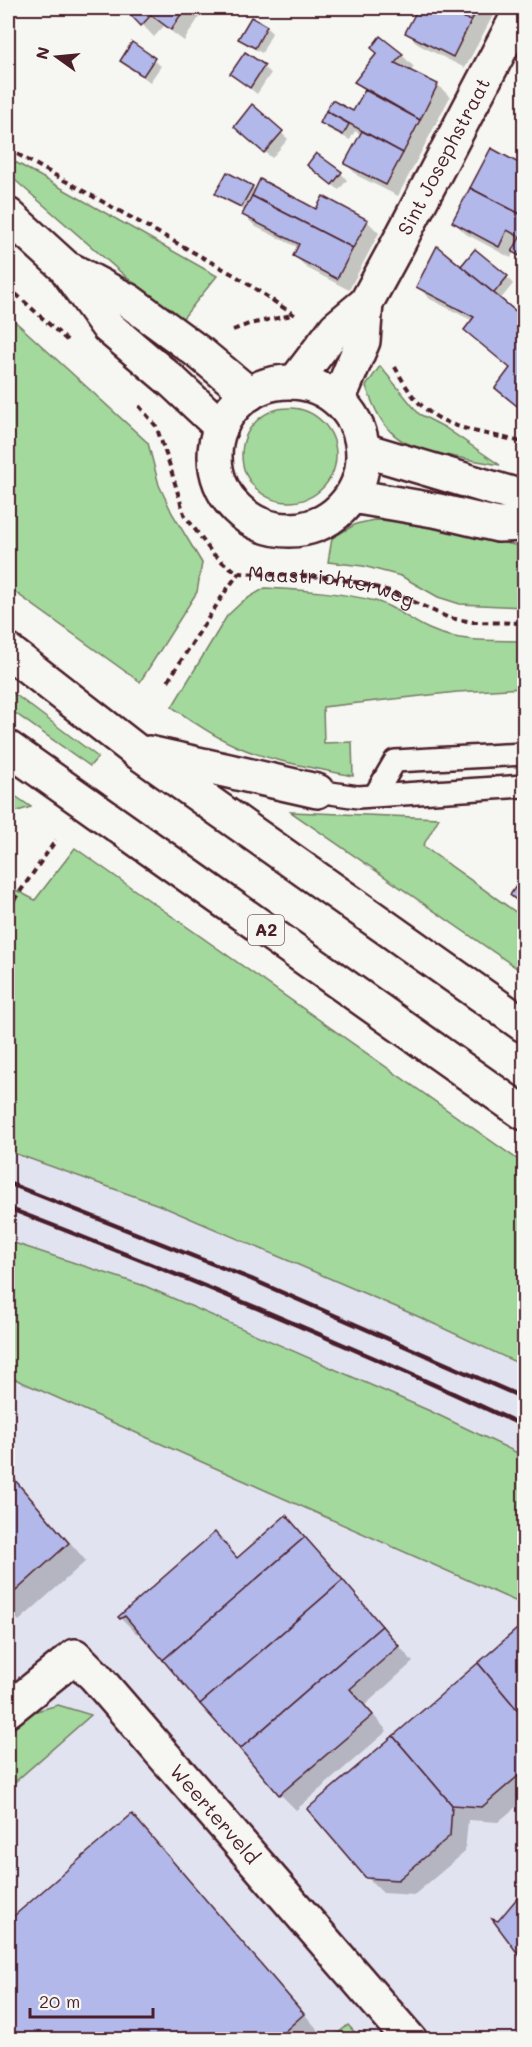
<svg xmlns="http://www.w3.org/2000/svg" width="532" height="2047" font-family="Mali,sans-serif">
	<style>
		.built { fill: #e2e3f0 }
		.green { fill: #a3d99d; stroke: #767c64; stroke-width: 1.5 }
		.shadow { fill: #0003 }
		.building { fill: #b3b8ea; stroke: #4a1f2b; stroke-width: 1.5 }
		.lines { fill: none; stroke-linecap: round; stroke-linejoin: round }
		.service-casing { stroke: #4a1f2b; stroke-width: 26 }
		.minor-casing { stroke: #4a1f2b; stroke-width: 38 }
		.tertiary-casing { stroke: #4a1f2b; stroke-width: 38 }
		.secondary-casing { stroke: #4a1f2b; stroke-width: 38 }
		.motorway-casing { stroke: #4a1f2b; stroke-width: 38 }
		.path { stroke: #4a1f2b; stroke-width: 4; stroke-dasharray: 6 4.5; stroke-linecap: butt }
		.service { stroke: #f6f6f2; stroke-width: 21 }
		.minor { stroke: #f6f6f2; stroke-width: 33 }
		.tertiary { stroke: #f6f6f2; stroke-width: 33 }
		.secondary { stroke: #f6f6f2; stroke-width: 33 }
		.motorway { stroke: #f6f6f2; stroke-width: 33 }
		.rail { stroke: #4a1f2b; stroke-width: 4.5 }
		.labels { text-anchor: middle; stroke-width: 4.5; stroke-linejoin: round; paint-order: stroke }
		.shield { fill: #f6f6f2; stroke: #7e6067; stroke-width: 1.5 }
		.shield-label { font-size: 18px; font-weight: bold; fill: #4a1f2b }
		.street-label { font-size: 20px; fill: #4a1f2b; stroke: #f6f6f2 }
	</style>
	<rect width="100%" height="100%" fill="#f6f6f2"/>
	<filter id="ink" filterUnits="userSpaceOnUse"><feTurbulence type="fractalNoise" baseFrequency=".0167" numOctaves="2"/><feDisplacementMap in="SourceGraphic" scale="12" xChannelSelector="R" yChannelSelector="G"/><feConvolveMatrix kernelMatrix="1 2 1 2 8 2 1 2 1" color-interpolation-filters="sRGB"/></filter>
	<g filter="url(#ink)">
		<g class="built">
			<path d="M8 1151 159 1205 417 1316 524 1366V1456L430 1411 145 1286 8 1241Z"/>
			<path d="M8 1337 524 1554V2039H8Z"/>
		</g>
		<g class="green">
			<path d="M8 158 217 276 179 323 8 174Z"/>
			<path d="M8 315 148 443 159 485 172 513 202 563 197 592 140 682 8 587Z"/>
			<path d="M380 366 419 414 444 427 500 465C475 460 421 453 401 440 382 428 373 406 366 386Z"/>
			<circle cx="289" cy="455" r="47"/>
			<path d="M374 520 397 521 524 547V607L460 604 438 597 401 576 363 566 328 562 332 538 356 524Z"/>
			<path d="M265 588C302 590 339 592 375 601 395 606 410 621 429 629 460 643 492 640 524 641V688L457 692 323 707 324 743 352 742 353 776C315 768 272 762 236 746 213 736 192 721 172 707L227 616 243 601Z"/>
			<path d="M8 689 98 757 90 766 8 708Z"/>
			<path d="M8 791 31 807 8 814Z"/>
			<path d="M291 812 439 818 423 846 524 918V973Z"/>
			<path d="M75 848 524 1164V1366L417 1316 159 1205 8 1151V886L35 900Z"/>
			<path d="M8 1241 145 1286 430 1411 524 1456V1605L8 1376Z"/>
			<path d="M58 1705 91 1715 8 1788V1734L33 1712Z"/>
			<path d="M348 2025 361 2039H331Z"/>
		</g>
		<g class="shadow">
			<path d="M127 8H205L184 41 164 26 154 37Z"/>
			<path d="M406 8H497L465 68 419 45 407 33 416 15Z"/>
			<path d="M266 27 272 33 262 53 247 45 240 39Z"/>
			<path d="M132 44 161 66 150 82 122 61Z"/>
			<path d="M245 54 271 73 257 94 232 74Z"/>
			<path d="M402 55 414 67 410 72 438 85 450 97 398 196 358 176 346 164 361 135 355 131 350 140 328 129 322 123 332 102 354 113 366 92 356 82Z"/>
			<path d="M252 106 288 139 272 158 242 133Z"/>
			<path d="M491 150 524 168V262L514 251 511 258 466 234 454 222Z"/>
			<path d="M316 171 341 173 347 180 339 190Z"/>
			<path d="M252 187 256 191 316 211 367 221 379 233 349 290 307 268 295 256 299 248 256 227 244 215 246 211 224 200 217 193Z"/>
			<path d="M467 272 507 277 513 284 500 300 524 320V412L509 399 511 370 466 330 473 321 430 299 418 287Z"/>
			<path d="M8 1471 86 1561 19 1621 8 1610Z"/>
			<path d="M286 1517 302 1533 413 1662 365 1705 387 1731 296 1810 280 1794 140 1632 137 1634 120 1617 215 1534 238 1559Z"/>
			<path d="M524 1625V1800L498 1822 468 1820 465 1852 414 1895 383 1893 367 1877 309 1809Z"/>
			<path d="M132 1816 147 1832 319 2031 309 2040H8V1923Z"/>
			<path d="M524 1892V1960L496 1922 498 1923Z"/>
		</g>
		<g class="building">
			<path d="M124 8H185L171 30 151 15 141 26Z"/>
			<path d="M407 8H445L471 21 453 57 405 33 415 14Z"/>
			<path d="M445 8H479L471 21Z"/>
			<path d="M251 17 267 26 255 48 238 39Z"/>
			<path d="M380 36 403 54 395 63 438 84 420 120 354 82 377 53 371 48Z"/>
			<path d="M132 42 155 58 143 76 120 61Z"/>
			<path d="M245 52 265 65 250 88 230 74Z"/>
			<path d="M365 90 420 120 403 153 326 111 332 100 353 111Z"/>
			<path d="M252 104 283 131 264 153 234 127Z"/>
			<path d="M326 111 349 124 343 135 320 123Z"/>
			<path d="M362 131 403 153 386 185 344 164Z"/>
			<path d="M491 148 524 166V191L523 194 524 195V216L470 188Z"/>
			<path d="M316 153 342 172 332 185 307 165Z"/>
			<path d="M227 172 253 186 241 207 215 194Z"/>
			<path d="M260 179 316 209 323 196 368 220 353 248 252 196Z"/>
			<path d="M470 188 524 216V258L512 252 520 237 507 230 499 247 452 222Z"/>
			<path d="M252 196 353 248 337 279 293 256 299 244 242 215Z"/>
			<path d="M437 246 524 318V396L517 406 495 388 510 368 464 330 474 317 416 287Z"/>
			<path d="M475 249 508 276 494 293 461 266Z"/>
			<path d="M524 874V906L510 895Z"/>
			<path d="M8 1472 69 1543 8 1598Z"/>
			<path d="M286 1515 305 1537 163 1660 125 1616 120 1619 118 1617 215 1532 237 1558Z"/>
			<path d="M305 1537 343 1580 200 1704 163 1660Z"/>
			<path d="M343 1580 382 1626 240 1749 200 1704Z"/>
			<path d="M524 1623V1718L478 1663Z"/>
			<path d="M382 1626 399 1646 350 1689 373 1715 279 1795 240 1749Z"/>
			<path d="M478 1663 524 1718V1771L482 1807 452 1805 393 1736Z"/>
			<path d="M393 1736 452 1805 450 1836 398 1880 366 1878 307 1809Z"/>
			<path d="M132 1814 304 2014 275 2040H8V1921Z"/>
			<path d="M524 1890V1962L492 1919 498 1921Z"/>
		</g>
		<g class="lines">
			<defs>
				<g id="service">
					<path d="M317 791 358 797 524 786"/>
					<path d="M375 795 395 761 524 754"/>
				</g>
				<g id="minor">
					<path id="s2" d="M8 1710 75 1656 95 1676 410 2040"/>
				</g>
				<g id="tertiary">
					<path id="s3" d="M295 382 336 328 366 303 398 244 522 8"/>
					<path d="M338 400 363 341 366 303"/>
				</g>
				<g id="secondary">
					<path d="M8 215 64 266 108 327 173 382 221 427"/>
					<path d="M71 270 129 301 201 354 249 394"/>
					<circle cx="289" cy="456" r="74"/>
					<path d="M364 450 512 494 524 503"/>
					<path d="M352 496 439 511 498 525 524 524"/>
				</g>
				<g id="motorway">
					<path d="M8 651 135 750 524 1025"/>
					<path d="M8 748 524 1113"/>
					<path d="M149 753 317 791"/>
				</g>
			</defs>
			<use href="#service" class="service-casing"/>
			<use href="#minor" class="minor-casing"/>
			<use href="#tertiary" class="tertiary-casing"/>
			<use href="#secondary" class="secondary-casing"/>
			<use href="#motorway" class="motorway-casing"/>
			<g class="path">
				<path d="M8 149 236 276 296 316"/>
				<path d="M8 287 69 342"/>
				<path d="M233 330 249 324 292 315"/>
				<path d="M395 367C402 380 410 394 421 405 449 432 489 432 524 443"/>
				<path id="s1" d="M139 406 156 426 169 463 184 514 212 553 226 565 239 573 325 577 360 583 390 591 449 618 473 622 524 623"/>
				<path d="M168 681 225 592 239 573"/>
				<path d="M8 909 56 840"/>
			</g>
			<use href="#service" class="service"/>
			<use href="#minor" class="minor"/>
			<use href="#tertiary" class="tertiary"/>
			<use href="#secondary" class="secondary"/>
			<use href="#motorway" class="motorway"/>
			<g class="rail">
				<path d="M8 1183 251 1279 524 1398"/>
				<path d="M8 1208C182 1275 355 1347 524 1426"/>
			</g>
		</g>
	</g>
	<g class="labels">
		<rect class="shield" x="248" y="915" width="36" height="30" rx="4.5"/>
		<g class="shield-label">
			<text x="266" y="936">A2</text>
		</g>
		<g class="street-label">
			<text dy="7" stroke="none"><textPath href="#s3" startOffset="273">Sint Josephstraat</textPath></text>
			<text dy="7" stroke="none"><textPath href="#s1" startOffset="294">Maastrichterweg</textPath></text>
			<text dy="7" stroke="none"><textPath href="#s2" startOffset="297">Weerterveld</textPath></text>
		</g>
	</g>
	<rect width="532" height="2047" fill="none" stroke="#f6f6f2" stroke-width="30"/>
	<rect x="15" y="15" width="502" height="2017" fill="none" stroke="#4a1f2b" stroke-width="2" filter="url(#ink)"/>
	<g transform="translate(57 57) rotate(285)" stroke="#f6f6f2" stroke-width="4.5" paint-order="stroke">
	<path d="M0-4.5L10 22L0 15L-10 22Z" fill="#4a1f2b"/>
	<text y="-9" font-size="16" font-weight="bold" text-anchor="middle" fill="#4a1f2b">N</text>
	</g>
	<path d="M30 2008v9h123v-9" fill="none" stroke="#4a1f2b" stroke-width="3"/>
	<text x="39" y="2008" font-size="18" fill="#4a1f2b" stroke="#f6f6f2" stroke-width="4.5" paint-order="stroke">20 m</text>
</svg>
